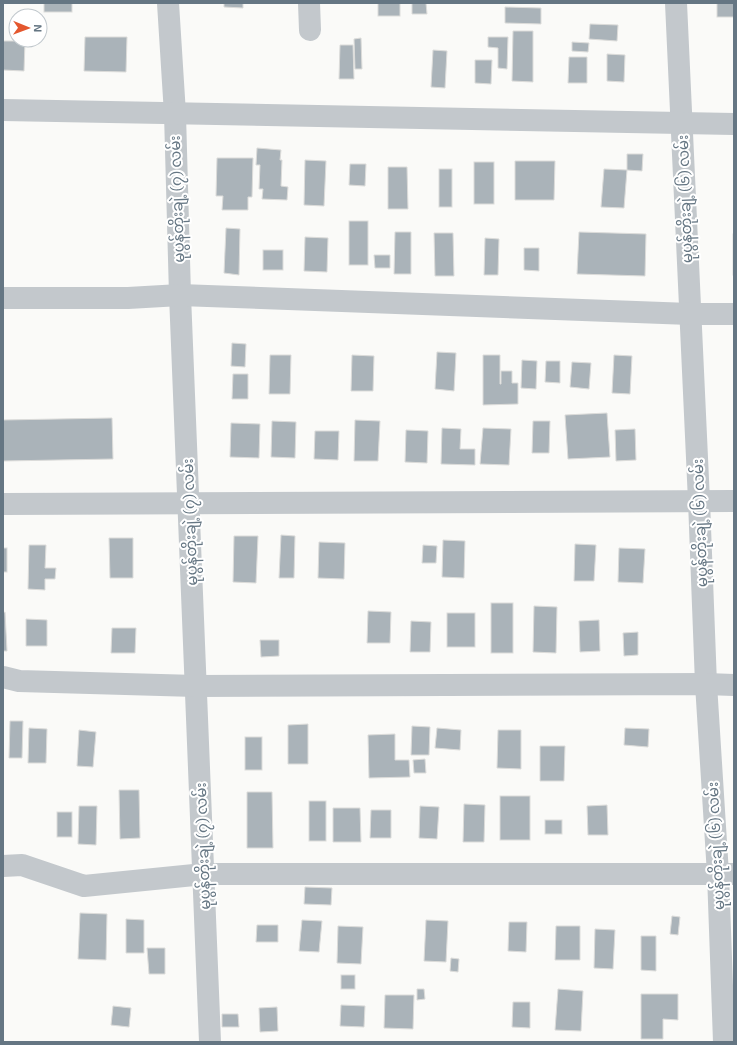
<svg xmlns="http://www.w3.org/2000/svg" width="737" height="1045" font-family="'Exo 2','Noto Sans Myanmar',sans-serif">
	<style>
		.building { fill: #aab3b9; stroke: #dcdcda }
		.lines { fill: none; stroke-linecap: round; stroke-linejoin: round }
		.minor { stroke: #c3c8cc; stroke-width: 22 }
		.labels { text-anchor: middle; stroke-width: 4; stroke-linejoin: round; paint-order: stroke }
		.street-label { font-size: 15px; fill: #657683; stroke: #fff }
	</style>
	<rect width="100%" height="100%" fill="#fafaf8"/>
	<g class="building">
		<rect x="44" y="3" width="28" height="9"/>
		<path d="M224 3H243V8L224 7Z"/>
		<rect x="378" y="3" width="22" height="13"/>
		<path d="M412 3H426L427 14H412Z"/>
		<rect x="717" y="3" width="17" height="14"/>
		<path d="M505 7 541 8V24L505 23Z"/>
		<path d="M590 24 618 25 617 41 589 39Z"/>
		<path d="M513 31H533V82L512 81Z"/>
		<path d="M85 37H127L126 72 84 71Z"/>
		<path d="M488 37H508L507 69 498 68V48L488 47Z"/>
		<path d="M361 38 362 69H355L354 39Z"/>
		<path d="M3 41H25L24 71 3 70Z"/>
		<path d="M572 42 589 43 588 52 572 51Z"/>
		<path d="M340 45H353L354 79H339Z"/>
		<path d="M433 50 447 51 445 88 431 87Z"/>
		<path d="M607 54 625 55 624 82 607 81Z"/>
		<path d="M569 57H587V83H568Z"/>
		<path d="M475 60H492L491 84 475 83Z"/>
		<path d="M257 148 281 150 280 160H282L281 186 288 187 287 200 262 199 263 189H259L260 165H256Z"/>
		<path d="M627 154H643L642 171 627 170Z"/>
		<path d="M217 158H253L252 197H248V210H222L223 196H216Z"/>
		<path d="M305 160 326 161 324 206 304 205Z"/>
		<path d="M515 161H555L554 200H515Z"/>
		<rect x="474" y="162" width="20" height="42"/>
		<path d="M350 164H366L365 186 349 185Z"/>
		<path d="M388 167H407L408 209H388Z"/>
		<rect x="439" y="169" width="13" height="38"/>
		<path d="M604 169 627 170 624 208 601 207Z"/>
		<rect x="349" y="221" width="19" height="44"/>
		<path d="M226 228 240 229 239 275 224 273Z"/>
		<path d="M395 232H411V274H394Z"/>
		<path d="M579 232 646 234 645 276 577 274Z"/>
		<path d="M434 233H453L454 276H435Z"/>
		<rect x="733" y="234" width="1" height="41"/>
		<path d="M305 237 328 238 327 272 304 271Z"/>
		<path d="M485 238 499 239 498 275H484Z"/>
		<path d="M524 248H539V271L524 270Z"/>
		<rect x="263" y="250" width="20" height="20"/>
		<path d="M374 255H390V268H375Z"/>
		<path d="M232 343 246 344 245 367 231 366Z"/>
		<path d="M437 352 456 353 454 391 435 389Z"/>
		<path d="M270 355H291L290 394H269Z"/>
		<path d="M352 355 374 356 373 391H351Z"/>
		<path d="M483 355H500V384H501V371H512V383H518V404L483 405Z"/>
		<path d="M614 355 632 356 630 394 612 393Z"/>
		<path d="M522 360 537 361 536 389 521 388Z"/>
		<path d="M546 361H560V383L545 382Z"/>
		<path d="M572 362 591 363 589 389 570 387Z"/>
		<path d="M233 374H248V399H232Z"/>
		<path d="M607 413 610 457 568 459 565 415Z"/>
		<path d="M112 418 113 459 3 461V420Z"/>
		<path d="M355 420 380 421 378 461H354Z"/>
		<path d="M272 421 296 422 295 458 271 457Z"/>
		<path d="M533 421H550L549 453H532Z"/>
		<path d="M231 423 260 424 259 458 230 457Z"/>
		<path d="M442 428 461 429 460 449H475V465L441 464Z"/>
		<path d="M483 428 511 429 509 465 480 464Z"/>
		<path d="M635 429 636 460 616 461 615 430Z"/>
		<path d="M406 430 428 431 427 463 405 462Z"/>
		<path d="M315 431H339L338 460 314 459Z"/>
		<path d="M281 535 295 536 294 578H279Z"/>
		<path d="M234 536H258L256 583 233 582Z"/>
		<path d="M109 538H133V578H110Z"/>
		<path d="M443 540 465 541 464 578 442 577Z"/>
		<path d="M319 542 345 543 344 579 318 578Z"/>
		<path d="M575 544 596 545 594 581H574Z"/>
		<path d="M29 545H46L45 568H56L55 579H45V590L28 589Z"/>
		<path d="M423 545 437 546 436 563H422Z"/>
		<rect x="3" y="548" width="4" height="24"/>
		<path d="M619 548 645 549 643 583 618 582Z"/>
		<rect x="491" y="603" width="22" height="50"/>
		<path d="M534 606 557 607 556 653 533 652Z"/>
		<path d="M368 611 391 612 390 643H367Z"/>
		<path d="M5 612 7 651H3V613Z"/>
		<rect x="447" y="613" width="28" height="34"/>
		<path d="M26 619 47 620V646H26Z"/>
		<path d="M599 620 600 651 580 652 579 621Z"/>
		<path d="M411 621 431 622 430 652H410Z"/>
		<path d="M112 628H136L135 653H111Z"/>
		<path d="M638 632V655L624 656 623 633Z"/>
		<path d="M260 640H279V656L261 657Z"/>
		<path d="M10 721H23L22 758H9Z"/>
		<path d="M308 724V764H288V725Z"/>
		<path d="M412 726 430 727 429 755H411Z"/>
		<path d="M29 728 47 729 46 763H28Z"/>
		<path d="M437 728 461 730 460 750 435 748Z"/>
		<path d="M625 728 649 729 648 747 624 745Z"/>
		<path d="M79 730 96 732 93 767 77 766Z"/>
		<path d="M498 730H521V769L497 768Z"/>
		<path d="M395 734V760H409L410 777 369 778 368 735Z"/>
		<rect x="245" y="737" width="17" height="33"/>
		<path d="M540 746H565L564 781H540Z"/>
		<path d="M425 759 426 773H414L413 760Z"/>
		<path d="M119 790H139L140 838 120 839Z"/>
		<path d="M247 792H272L273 848H247Z"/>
		<rect x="500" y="796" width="30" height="44"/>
		<rect x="309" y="801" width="17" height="40"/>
		<path d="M464 804 485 805 484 842H463Z"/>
		<path d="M607 805 608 835H588L587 806Z"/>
		<path d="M79 806H97L96 845 78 844Z"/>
		<path d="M420 806 439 807 437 839 419 838Z"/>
		<path d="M333 808H360L361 842H333Z"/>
		<path d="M371 810H391V838H370Z"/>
		<rect x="57" y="812" width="15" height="25"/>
		<rect x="545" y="820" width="17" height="14"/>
		<path d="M305 887 332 888 331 905 304 904Z"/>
		<path d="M80 913 107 914 106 960 78 959Z"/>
		<path d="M672 916 680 917 678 935 670 934Z"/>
		<path d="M126 919 144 920V953H126Z"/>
		<path d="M302 920 322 921 319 952 299 951Z"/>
		<path d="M426 920 448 921 446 962 424 961Z"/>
		<path d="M509 922H527L526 952 508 951Z"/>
		<path d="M257 925H278V942H256Z"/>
		<path d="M338 926 363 927 361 964 337 963Z"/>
		<path d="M556 926H580V960H555Z"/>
		<path d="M595 929 615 930 613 969 594 968Z"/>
		<path d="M641 936H656V971L641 970Z"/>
		<path d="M147 948H165V974H149Z"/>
		<path d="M451 958 459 959 458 972 450 971Z"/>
		<rect x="341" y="975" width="14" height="14"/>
		<path d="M417 989H424L425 999 417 1000Z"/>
		<path d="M558 989 583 991 581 1031 555 1030Z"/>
		<path d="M641 994H678V1020L663 1019V1039H641Z"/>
		<path d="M385 995H414L413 1029 384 1028Z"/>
		<path d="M513 1002H530V1028L512 1027Z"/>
		<path d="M341 1005 365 1006 364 1027 340 1026Z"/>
		<path d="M113 1006 131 1008 129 1027 111 1025Z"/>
		<path d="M277 1007 278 1031 260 1032 259 1008Z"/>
		<path d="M222 1014H238L239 1027H222Z"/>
	</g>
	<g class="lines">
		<g class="minor">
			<path d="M168 3 175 114 180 295 210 1042"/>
			<path d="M309 3 310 30"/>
			<path d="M676 3 699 501 706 684 718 874 724 1042"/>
			<path d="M3 110 734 124"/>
			<path d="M3 298H128L180 295 690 314H734"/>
			<path d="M3 504 734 501"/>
			<path d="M3 677 19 681 196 686 706 684 734 685"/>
			<path d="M3 866 22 865 84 886 204 874H734"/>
		</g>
	</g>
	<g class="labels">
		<g class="street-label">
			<text transform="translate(177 199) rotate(-92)" y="5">မုပွန်တိုးချဲ့ (၇) လမ်း</text>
			<text transform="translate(685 199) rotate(-92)" y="5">မုပွန်တိုးချဲ့ (၆) လမ်း</text>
			<text transform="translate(190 522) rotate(-92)" y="5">မုပွန်တိုးချဲ့ (၇) လမ်း</text>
			<text transform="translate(700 523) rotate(-92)" y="5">မုပွန်တိုးချဲ့ (၆) လမ်း</text>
			<text transform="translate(203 846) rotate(-92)" y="5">မုပွန်တိုးချဲ့ (၇) လမ်း</text>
			<text transform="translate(716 846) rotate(-93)" y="5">မုပွန်တိုးချဲ့ (၆) လမ်း</text>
		</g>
	</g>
	<rect width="737" height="1045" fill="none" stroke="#657683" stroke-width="8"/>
	<g transform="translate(28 28) rotate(91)"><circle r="19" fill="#ffffff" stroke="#c1c8cd"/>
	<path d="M0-3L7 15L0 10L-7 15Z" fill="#e4572e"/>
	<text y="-6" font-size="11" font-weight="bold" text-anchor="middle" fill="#657683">N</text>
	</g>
</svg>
